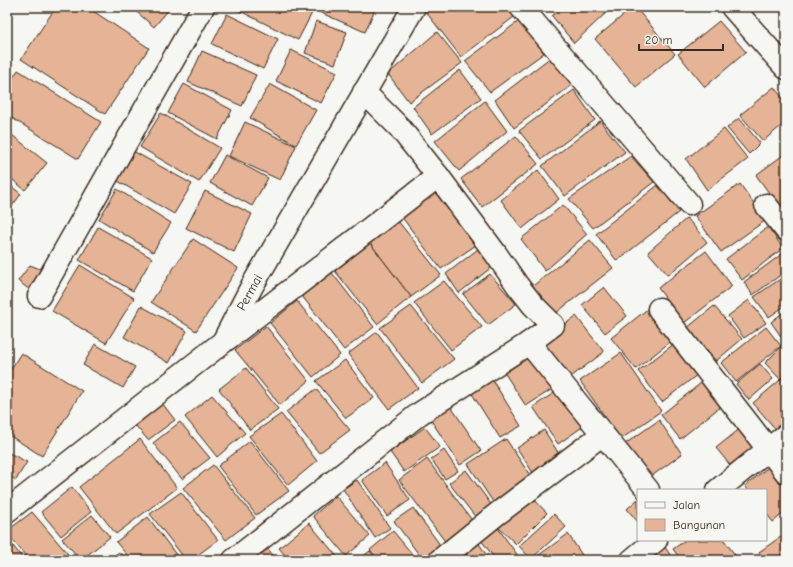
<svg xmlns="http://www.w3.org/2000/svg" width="793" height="567" font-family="'Comic Neue',sans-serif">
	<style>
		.building { fill: #e5b396; stroke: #3b2a1e }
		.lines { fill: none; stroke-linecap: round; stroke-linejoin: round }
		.street-casing { stroke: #3b2a1e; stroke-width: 25 }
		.street { stroke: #f6f6f2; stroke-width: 22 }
		.labels { text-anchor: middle; stroke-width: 3; stroke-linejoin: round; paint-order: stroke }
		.street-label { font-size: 13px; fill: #3b2a1e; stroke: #f6f6f2 }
	</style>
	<rect width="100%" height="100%" fill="#f6f6f2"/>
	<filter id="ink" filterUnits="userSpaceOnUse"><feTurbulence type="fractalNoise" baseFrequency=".025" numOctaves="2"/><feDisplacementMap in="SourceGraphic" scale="8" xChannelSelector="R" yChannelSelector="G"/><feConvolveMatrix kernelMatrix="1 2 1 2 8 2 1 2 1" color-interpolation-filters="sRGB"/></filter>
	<g filter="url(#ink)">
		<g class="building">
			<path d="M56 7H87L149 48 105 114 21 59Z"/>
			<path d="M131 7H171L154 27Z"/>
			<path d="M234 7H309L314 9 298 40 234 8Z"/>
			<path d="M321 7H376L365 32 319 12Z"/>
			<path d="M432 7H454L456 9 458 7H506L514 17 461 57 426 12Z"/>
			<path d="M562 7H604L608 11 574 43 552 16Z"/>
			<path d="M608 7H617L611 11Z"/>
			<path d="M633 7H635L675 54 636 87 595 39Z"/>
			<path d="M227 14 278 39 263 69 212 44Z"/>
			<path d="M316 21 347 32 335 64 305 53Z"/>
			<path d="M519 21 544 53 490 92 465 61Z"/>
			<path d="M719 21 746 52 705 87 678 54Z"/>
			<path d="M437 32 462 63 409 102 388 74Z"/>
			<path d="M291 50 337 72 321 103 276 81Z"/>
			<path d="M202 51 256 75 242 106 188 82Z"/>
			<path d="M551 57 572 85 514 128 495 100Z"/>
			<path d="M18 70 101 122 78 159 7 115V87Z"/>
			<path d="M460 70 481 98 432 134 413 107Z"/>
			<path d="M184 84 232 110 217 139 168 113Z"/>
			<path d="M270 84 316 110 296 145 250 118Z"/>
			<path d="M774 87 786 102V122L763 141 740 115Z"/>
			<path d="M574 90 595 120 542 159 519 131Z"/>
			<path d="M485 101 507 131 459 171 435 141Z"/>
			<path d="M161 113 220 148 199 182 140 147Z"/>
			<path d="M739 118 760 143 749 154 727 128Z"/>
			<path d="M600 121 625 152 565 196 542 166Z"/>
			<path d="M245 122 296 146 280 180 229 156Z"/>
			<path d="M724 129 748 159 707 190 686 159Z"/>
			<path d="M7 131 47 163 25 190 7 175Z"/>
			<path d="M516 136 538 164 482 207 461 179Z"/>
			<path d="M133 151 192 184 174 214 116 180Z"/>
			<path d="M786 153V204L780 208 756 175Z"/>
			<path d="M225 155 268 178 252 206 210 183Z"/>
			<path d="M631 156 654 182 593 228 569 199Z"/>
			<path d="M538 170 559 199 522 229 501 200Z"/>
			<path d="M7 183 21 194 7 213Z"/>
			<path d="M740 184 766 220 721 252 695 216Z"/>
			<path d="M658 185 679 212 617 261 596 234Z"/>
			<path d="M117 189 171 223 153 252 99 219Z"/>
			<path d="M205 191 252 214 234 252 186 228Z"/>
			<path d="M435 192 476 245 441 269 401 216Z"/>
			<path d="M563 205 587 234 545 271 521 239Z"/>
			<path d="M687 218 707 242 668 275 648 252Z"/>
			<path d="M398 221 441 275 411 297 370 243Z"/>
			<path d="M98 227 152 258 133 291 79 260Z"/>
			<path d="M768 227 783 248 742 280 726 259Z"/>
			<path d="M193 239 238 268 196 331 151 302Z"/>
			<path d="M590 240 613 268 551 317 529 289Z"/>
			<path d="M370 243 411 297 377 324 335 271Z"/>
			<path d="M478 249 492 267 459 293 446 274Z"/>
			<path d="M706 251 732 286 684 323 658 288Z"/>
			<path d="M786 251V271L753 295 744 282Z"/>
			<path d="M30 265 45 271 30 290 18 281Z"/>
			<path d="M80 265 134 298 106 343 52 311Z"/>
			<path d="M332 273 374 327 344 350 302 296Z"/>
			<path d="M490 274 516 304 488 325 463 294Z"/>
			<path d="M786 275V305L769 317 754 297Z"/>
			<path d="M444 281 482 327 451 350 414 303Z"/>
			<path d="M604 287 627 316 605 333 582 305Z"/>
			<path d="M749 300 766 323 744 338 728 316Z"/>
			<path d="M297 301 340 355 313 377 270 323Z"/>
			<path d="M141 306 187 331 169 363 124 337Z"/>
			<path d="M411 306 454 359 422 383 380 328Z"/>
			<path d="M714 306 742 339 716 361 687 328Z"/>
			<path d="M650 307 675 338 636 369 611 338Z"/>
			<path d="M786 310V341L785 342 771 322Z"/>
			<path d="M576 316 604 352 568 379 540 343Z"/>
			<path d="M266 326 309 381 280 405 235 350Z"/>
			<path d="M766 327 781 346 736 382 721 363Z"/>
			<path d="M377 332 418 388 389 409 348 354Z"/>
			<path d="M678 341 702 371 662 402 638 371Z"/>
			<path d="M95 344 135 367 123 388 83 365Z"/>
			<path d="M781 347 786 352V374L780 379 765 363Z"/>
			<path d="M533 349 557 386 526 406 502 369Z"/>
			<path d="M21 353 82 391 42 456 7 434V375Z"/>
			<path d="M621 353 661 411 621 439 580 381Z"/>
			<path d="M345 360 374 398 346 418 316 381Z"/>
			<path d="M760 364 773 379 749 400 736 384Z"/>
			<path d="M246 368 278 409 250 430 219 389Z"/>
			<path d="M786 375V426L778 432 753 403Z"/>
			<path d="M490 376 521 426 500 438 469 389Z"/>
			<path d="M706 379 725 403 680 439 661 415Z"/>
			<path d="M563 387 588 423 558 444 533 407Z"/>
			<path d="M316 389 350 430 319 453 286 412Z"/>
			<path d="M212 395 245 433 217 457 185 417Z"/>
			<path d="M447 401 481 451 460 465 427 414Z"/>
			<path d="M162 403 175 420 148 440 135 425Z"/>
			<path d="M281 414 317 461 288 485 249 436Z"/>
			<path d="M659 420 682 454 649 478 625 444Z"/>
			<path d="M180 422 210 458 182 479 153 443Z"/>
			<path d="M425 427 440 447 404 472 390 452Z"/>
			<path d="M742 427 759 450 734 470 716 448Z"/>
			<path d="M544 430 564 462 537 479 517 448Z"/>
			<path d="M140 439 177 488 116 534 79 487Z"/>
			<path d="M506 439 535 483 497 508 468 464Z"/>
			<path d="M250 441 289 491 256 515 218 466Z"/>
			<path d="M444 450 458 471 445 479 431 459Z"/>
			<path d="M9 453 27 462 16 480 7 475V456Z"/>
			<path d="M427 459 474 523 447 544 399 480Z"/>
			<path d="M385 463 410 500 387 516 362 480Z"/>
			<path d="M213 465 255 518 226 540 183 488Z"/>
			<path d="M771 465 786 484V511L773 522 766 513V490H748L745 486Z"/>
			<path d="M466 470 493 507 477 519 449 483Z"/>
			<path d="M357 480 390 528 375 538 343 489Z"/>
			<path d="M72 487 91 512 61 536 41 512Z"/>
			<path d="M181 492 218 540 191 560H186L150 514Z"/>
			<path d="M530 495 547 513 516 544 498 527Z"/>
			<path d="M336 496 370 536 346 556 313 516Z"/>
			<path d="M638 499V522L627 509Z"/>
			<path d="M413 508 446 553 436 560H423L394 521Z"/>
			<path d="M32 512 73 560H29L7 533V531Z"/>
			<path d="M554 514 566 527 531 559 519 546Z"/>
			<path d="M92 515 110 537 81 560 62 539Z"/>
			<path d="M148 517 180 560H131L116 542Z"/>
			<path d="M309 523 340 560H289L279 548Z"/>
			<path d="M495 524 521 560H496L478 536Z"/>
			<path d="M393 531 417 560H379L370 550Z"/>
			<path d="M786 533V560H764L759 552Z"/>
			<path d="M568 534 584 558 581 560H532Z"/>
			<path d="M7 538 24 560H7Z"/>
			<path d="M475 538 490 560H444Z"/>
			<path d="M686 540H724L735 555 728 560H681L673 549Z"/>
			<path d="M664 546 674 560H644Z"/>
			<path d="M268 549 277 560H253Z"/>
			<path d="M370 551 377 560H358Z"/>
			<path d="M119 552 127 560H108Z"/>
		</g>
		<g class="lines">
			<defs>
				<g id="street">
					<path d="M521 7 689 204"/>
					<path d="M732 7 786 68"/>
					<path d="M766 205 786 230"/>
					<path d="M39 296 203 7"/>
					<path d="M659 309 786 472"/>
					<path d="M227 339 438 176"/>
					<path d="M529 343 648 490"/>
					<path d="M718 490 786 435"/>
					<path d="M7 511 223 342 252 286 414 7"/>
					<path d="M234 560 419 414 529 343 553 325 533 305 518 286 496 254 438 176 399 127 364 92"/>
					<path d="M440 560 497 514 603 434"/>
					<path d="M632 560 656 540"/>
				</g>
			</defs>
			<use href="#street" class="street-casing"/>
			<use href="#street" class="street"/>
		</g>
	</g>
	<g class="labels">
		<g class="street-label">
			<text transform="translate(249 292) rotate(-61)" y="5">Permai</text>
		</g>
	</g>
	<rect width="793" height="567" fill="none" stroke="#f6f6f2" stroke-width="24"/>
	<rect x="12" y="12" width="769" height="543" fill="none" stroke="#3b2a1e" stroke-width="1.5" filter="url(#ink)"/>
	<rect x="637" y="489" width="130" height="52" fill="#f6f6f2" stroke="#aba49d"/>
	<rect x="645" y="502" width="20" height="6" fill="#f6f6f2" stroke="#aba49d"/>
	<text x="673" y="509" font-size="12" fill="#3b2a1e">Jalan</text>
	<rect x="645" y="519" width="20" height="12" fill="#e5b396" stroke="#aba49d"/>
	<text x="673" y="529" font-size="12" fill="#3b2a1e">Bangunan</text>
	<path d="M639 44v6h84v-6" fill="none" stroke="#3b2a1e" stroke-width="2"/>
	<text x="645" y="44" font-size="12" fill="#3b2a1e" stroke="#f6f6f2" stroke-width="3" paint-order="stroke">20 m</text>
</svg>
